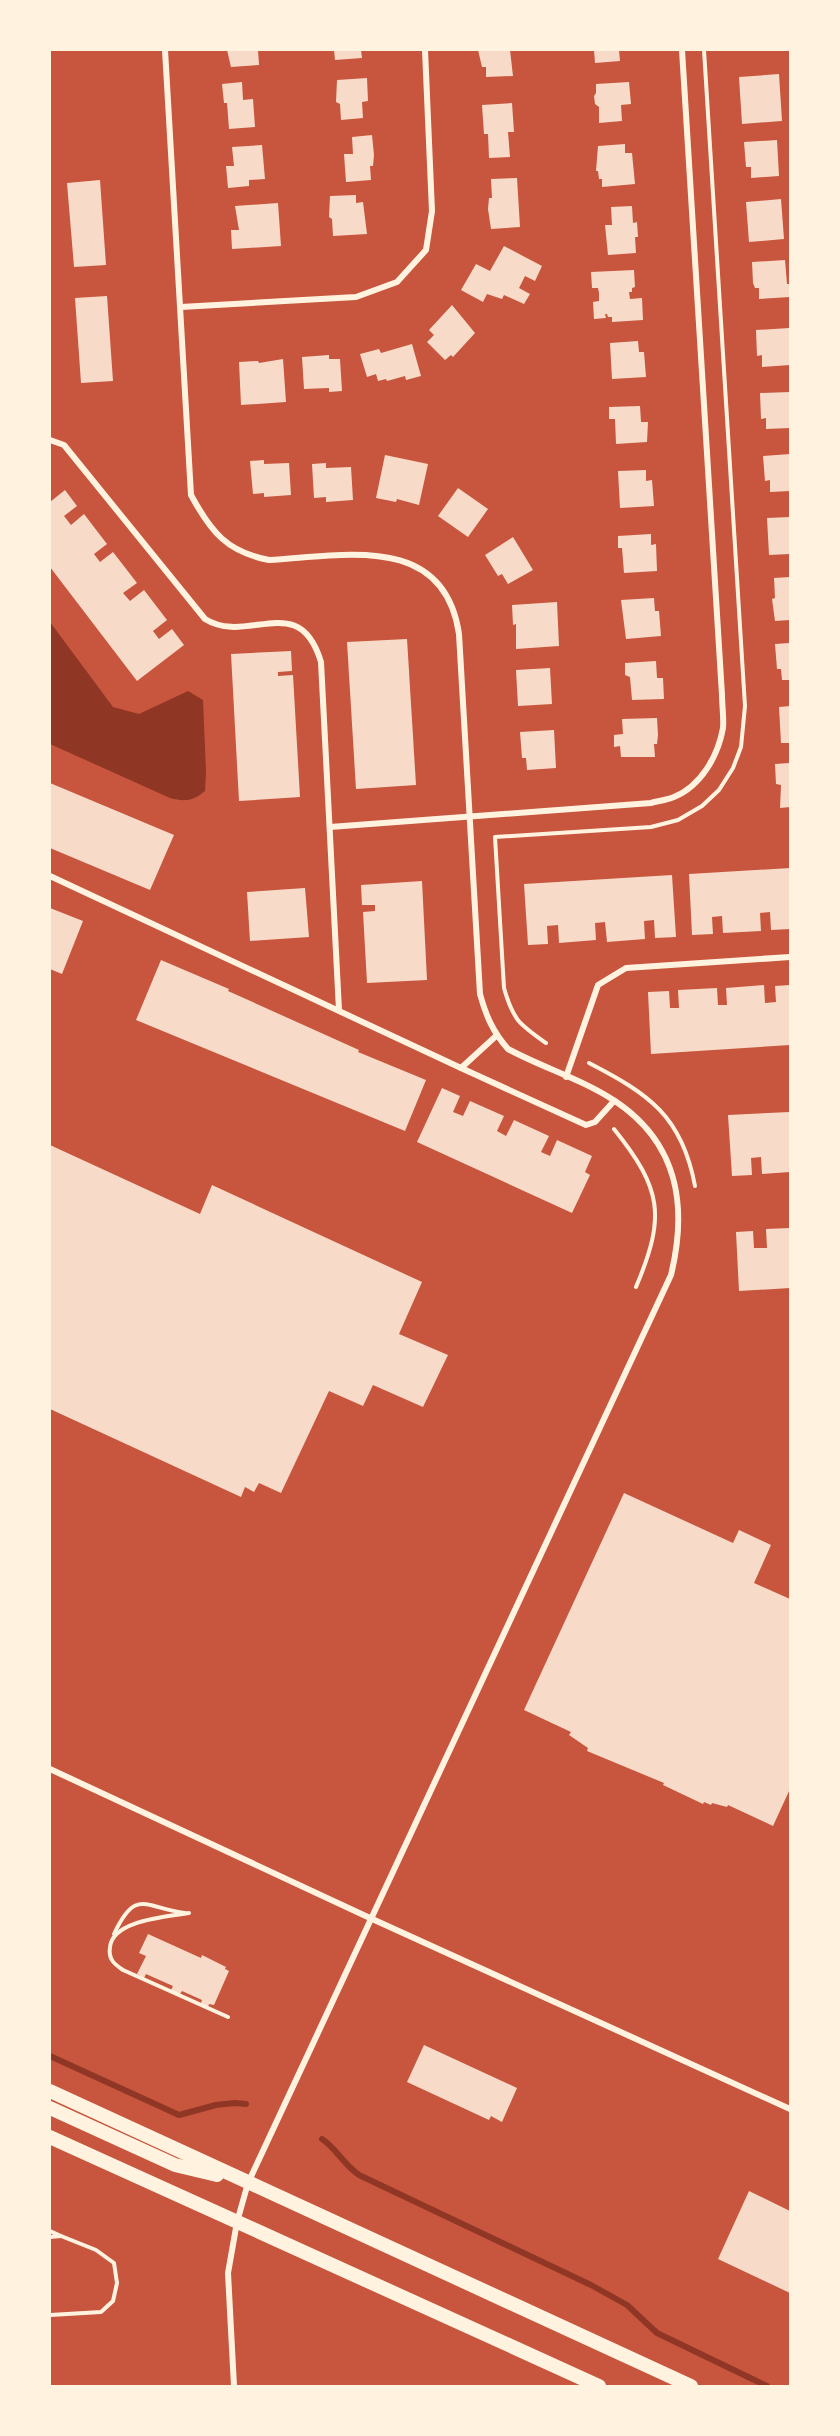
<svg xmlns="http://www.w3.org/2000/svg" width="840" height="2436" font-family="'Space Grotesk',sans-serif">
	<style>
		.water { fill: #8f3625 }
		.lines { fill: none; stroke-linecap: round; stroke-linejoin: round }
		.stream { stroke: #8f3625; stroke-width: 6 }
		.building { fill: #f7dbc8 }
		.path { stroke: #fff3e0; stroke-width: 4 }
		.service { stroke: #fff3e0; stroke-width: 4 }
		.minor { stroke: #fff3e0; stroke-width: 6 }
		.trunk { stroke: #fff3e0; stroke-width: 14 }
	</style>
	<rect width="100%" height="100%" fill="#c8553d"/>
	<path class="water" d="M50 622 113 707 139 714 188 691 203 700 206 772 205 791C193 801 185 802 170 798L50 744Z"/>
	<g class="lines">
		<g class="stream">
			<path d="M50 2056 179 2115 216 2105 235 2103 246 2104"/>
			<path d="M322 2139C336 2148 343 2164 359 2175L591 2285 627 2305 657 2333 767 2386"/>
		</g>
	</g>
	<g class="building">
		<path d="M227 50H258L259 65 231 67Z"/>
		<path d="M334 50H361L362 58 335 60Z"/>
		<path d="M478 50H510L513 76 486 77V67H482Z"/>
		<path d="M594 50H619L620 61 595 63Z"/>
		<path d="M779 74 782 121 742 124 739 77Z"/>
		<path d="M367 78 368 101 362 102 363 118 341 120 340 104 336 102 337 80Z"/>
		<path d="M242 82 243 100 253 99 255 127 229 129 227 103H224L222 84Z"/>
		<path d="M629 82 631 104 621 105 622 121 599 123V107L595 104 594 96 596 93V84Z"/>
		<path d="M512 103 514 132H508L510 157 489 158 488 134H484L482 105Z"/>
		<path d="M372 135 374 155 373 166H370L371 180 346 182 344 154H353L352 137Z"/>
		<path d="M777 140 779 176 751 178V167H746L744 142Z"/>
		<path d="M625 144V153H632L635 184 602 187V179H599L598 171H596L598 146Z"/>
		<path d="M262 145 265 179 249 180V186L228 188 226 166H234L232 147Z"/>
		<path d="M517 178 520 227 491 229 488 209 489 198H492L491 179Z"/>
		<path d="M100 180 106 265 74 267 67 183Z"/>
		<path d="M356 195V203L363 202 367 234 333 236 332 219 329 217 330 196Z"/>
		<path d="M781 199 784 239 749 242 746 202Z"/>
		<path d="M278 203 281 246 232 249 231 230H239L235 206Z"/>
		<path d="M632 206 633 223 637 222 638 237H635L636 253 608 255 605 225H612L611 207Z"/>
		<path d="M504 246 542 266 535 281 525 276 519 288 530 294 524 304 504 295 502 299 487 294 483 302 461 290 476 264 490 271Z"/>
		<path d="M785 260 787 284H790V297L759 299V288H755L753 283 752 262Z"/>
		<path d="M634 270 635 287 632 288V292H629L630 299 642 298 643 320 612 322V317H608L607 314H605L606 318 594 319 593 302 599 301V293L598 288H592L591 272Z"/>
		<path d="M107 296 113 381 81 383 75 298Z"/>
		<path d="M452 305 475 333 453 357 451 355 445 360 427 342 434 335 429 330Z"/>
		<path d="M789 328 790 365 762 367V355L757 356 756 330Z"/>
		<path d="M638 341 639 352H644L646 377 612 379 610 343Z"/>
		<path d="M412 344 421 376 406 380 405 376 387 381 386 379 378 381 376 374 367 377 360 354 379 349 381 353Z"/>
		<path d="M329 355V359H340L342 391 329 392V388L304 389 302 357Z"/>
		<path d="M283 359 286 402 241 405 239 362 258 361 259 363Z"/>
		<path d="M790 392V428L766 429V418L761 419 760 393Z"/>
		<path d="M640 406 641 422H648L647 442 616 444 615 419H609V407Z"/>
		<path d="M790 454V491L770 492V480L765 481 763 456Z"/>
		<path d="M385 455 428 464 419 505 397 499 396 502 376 498Z"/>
		<path d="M264 460V464L289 463 291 495 264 497V493L253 494 250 461Z"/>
		<path d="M326 463V468L351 467 353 500 326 502V497L314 498 312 464Z"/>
		<path d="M646 470V481L652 480 654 506 620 508 618 471Z"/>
		<path d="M458 488 488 509 468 537 438 516Z"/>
		<path d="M65 490 77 506 64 516 71 525 84 514 107 544 94 554 100 562 113 552 137 583 123 593 130 601 144 590 167 620 153 631 159 639 172 629 184 645 137 681 50 567V502Z"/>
		<path d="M790 517V554L769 555 767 518Z"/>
		<path d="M651 534V545L656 544 657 571 624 573 622 548H618V536Z"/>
		<path d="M513 537 533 570 508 584 502 574 498 576 485 555Z"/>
		<path d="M790 577V620L775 621 772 599 775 598 774 578Z"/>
		<path d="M654 598 655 611H659L661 636 626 639 621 600Z"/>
		<path d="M557 602 559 646 516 649V624L513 625 512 605Z"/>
		<path d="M407 639 416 785 356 789 347 642Z"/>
		<path d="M790 643V680H782L781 669H777L775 644Z"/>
		<path d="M291 651 292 671 278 672V676L293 675 300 797 239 801 231 654Z"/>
		<path d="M656 661 657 678H663L664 699 632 700 630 677 625 675V663Z"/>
		<path d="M550 668 552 704 518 706 516 670Z"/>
		<path d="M790 706V743H781L779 707Z"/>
		<path d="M657 718 658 735 657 744H654L655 757H621L620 746 614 747V735L623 734 622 719Z"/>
		<path d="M554 730 556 768 527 770 526 758H522L520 732Z"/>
		<path d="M790 763V807L780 808 781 785 776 784 775 764Z"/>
		<path d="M50 783 174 835 150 890 50 848Z"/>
		<path d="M790 868V929L771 930 770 912 760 913 761 931 723 933 722 916 712 917 713 934 692 935 689 874Z"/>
		<path d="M672 875 676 937 655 938 654 920 644 921 645 939 607 942 605 922 595 923 596 940 559 943 558 925 547 926 548 944 528 945 524 884Z"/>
		<path d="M422 881 427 980 367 983 363 912 375 911V905H362L361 885Z"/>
		<path d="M305 888 309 937 250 941 247 892Z"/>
		<path d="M50 908 83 921 62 974 50 969Z"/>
		<path d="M161 960 229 989 228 991 359 1050 358 1052 426 1080 405 1131 136 1020Z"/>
		<path d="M764 985 765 1003 776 1002 775 986 790 985V1045L651 1054 648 992 669 991 670 1008H679L678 990 717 988 718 1005H727L726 988Z"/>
		<path d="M442 1088 460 1096 453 1112 463 1116 470 1101 504 1116 497 1131 506 1136 514 1120 549 1136 541 1152 550 1156 557 1140 592 1156 585 1172 590 1175 572 1213 417 1142Z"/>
		<path d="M790 1112V1172L762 1174 761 1157 751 1158 752 1175 732 1176 728 1115Z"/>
		<path d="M50 1145 200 1214 212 1185 422 1282 399 1334 448 1355 423 1407 373 1385 363 1406 329 1391 281 1493 259 1483 254 1492 245 1487 241 1497 50 1409Z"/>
		<path d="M790 1228V1288L739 1291 736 1232 753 1231 754 1248H767L766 1229Z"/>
		<path d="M624 1493 733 1543 739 1530 771 1545 754 1583 790 1599V1789L773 1826 728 1805 727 1807 712 1803 711 1805 704 1802 703 1804 663 1785 664 1783 587 1751 588 1748 569 1735 571 1732 524 1710Z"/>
		<path d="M148 1934 201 1958 202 1955 226 1967 225 1969 229 1971 214 2005 209 2004 208 2007 201 2003 202 2000 182 1991 180 1994 171 1990 173 1986 146 1974 144 1978 137 1974 146 1956 139 1953Z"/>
		<path d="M424 2045 517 2088 502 2122 491 2116 489 2120 407 2082Z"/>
		<path d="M749 2191 790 2211V2293L718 2259Z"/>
	</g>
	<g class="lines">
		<g class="path">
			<path d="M546 1043C519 1024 513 1020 504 988L495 837 651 827 678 820 702 806 719 790 733 768 741 747 745 706 704 50"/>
			<path d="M589 1063C649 1094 682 1116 695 1186"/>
			<path d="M614 1129C662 1189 666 1216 636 1287"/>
		</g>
		<g class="service">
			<path d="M189 1913C167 1917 113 1920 110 1947 108 1959 114 1964 123 1970L228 2017"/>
			<path d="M114 1934C136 1887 145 1908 185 1913"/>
			<path d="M50 2231 61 2236 50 2237"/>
			<path d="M50 2315 101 2312 113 2301 117 2283 114 2263 96 2250 61 2236"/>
		</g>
		<g class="minor">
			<path d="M165 50 191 495C211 532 227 552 269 560 343 556 444 532 459 634L480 994C486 1016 493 1032 508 1049 543 1068 582 1079 615 1101 678 1143 688 1205 671 1275L248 2183 237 2222 228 2273 234 2386"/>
			<path d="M181 307 356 297 397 282 426 250 432 211 425 50"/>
			<path d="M50 440 64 445 205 619C248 646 299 589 321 662L339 1010"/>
			<path d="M330 827 651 803C658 801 667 800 674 797 701 786 718 756 723 728 724 718 722 706 722 695L682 50"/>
			<path d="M50 876 461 1068 496 1036"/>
			<path d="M461 1068 586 1125 595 1122 614 1101"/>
			<path d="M566 1077 598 985 626 968 790 957"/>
			<path d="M50 1769 370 1918 790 2109"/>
		</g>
		<g class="trunk">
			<path d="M50 2091 691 2386"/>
			<path d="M50 2108 175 2165 217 2175"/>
			<path d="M50 2137 599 2386"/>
		</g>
	</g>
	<rect width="840" height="2436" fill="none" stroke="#fff3e0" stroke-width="102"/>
</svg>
